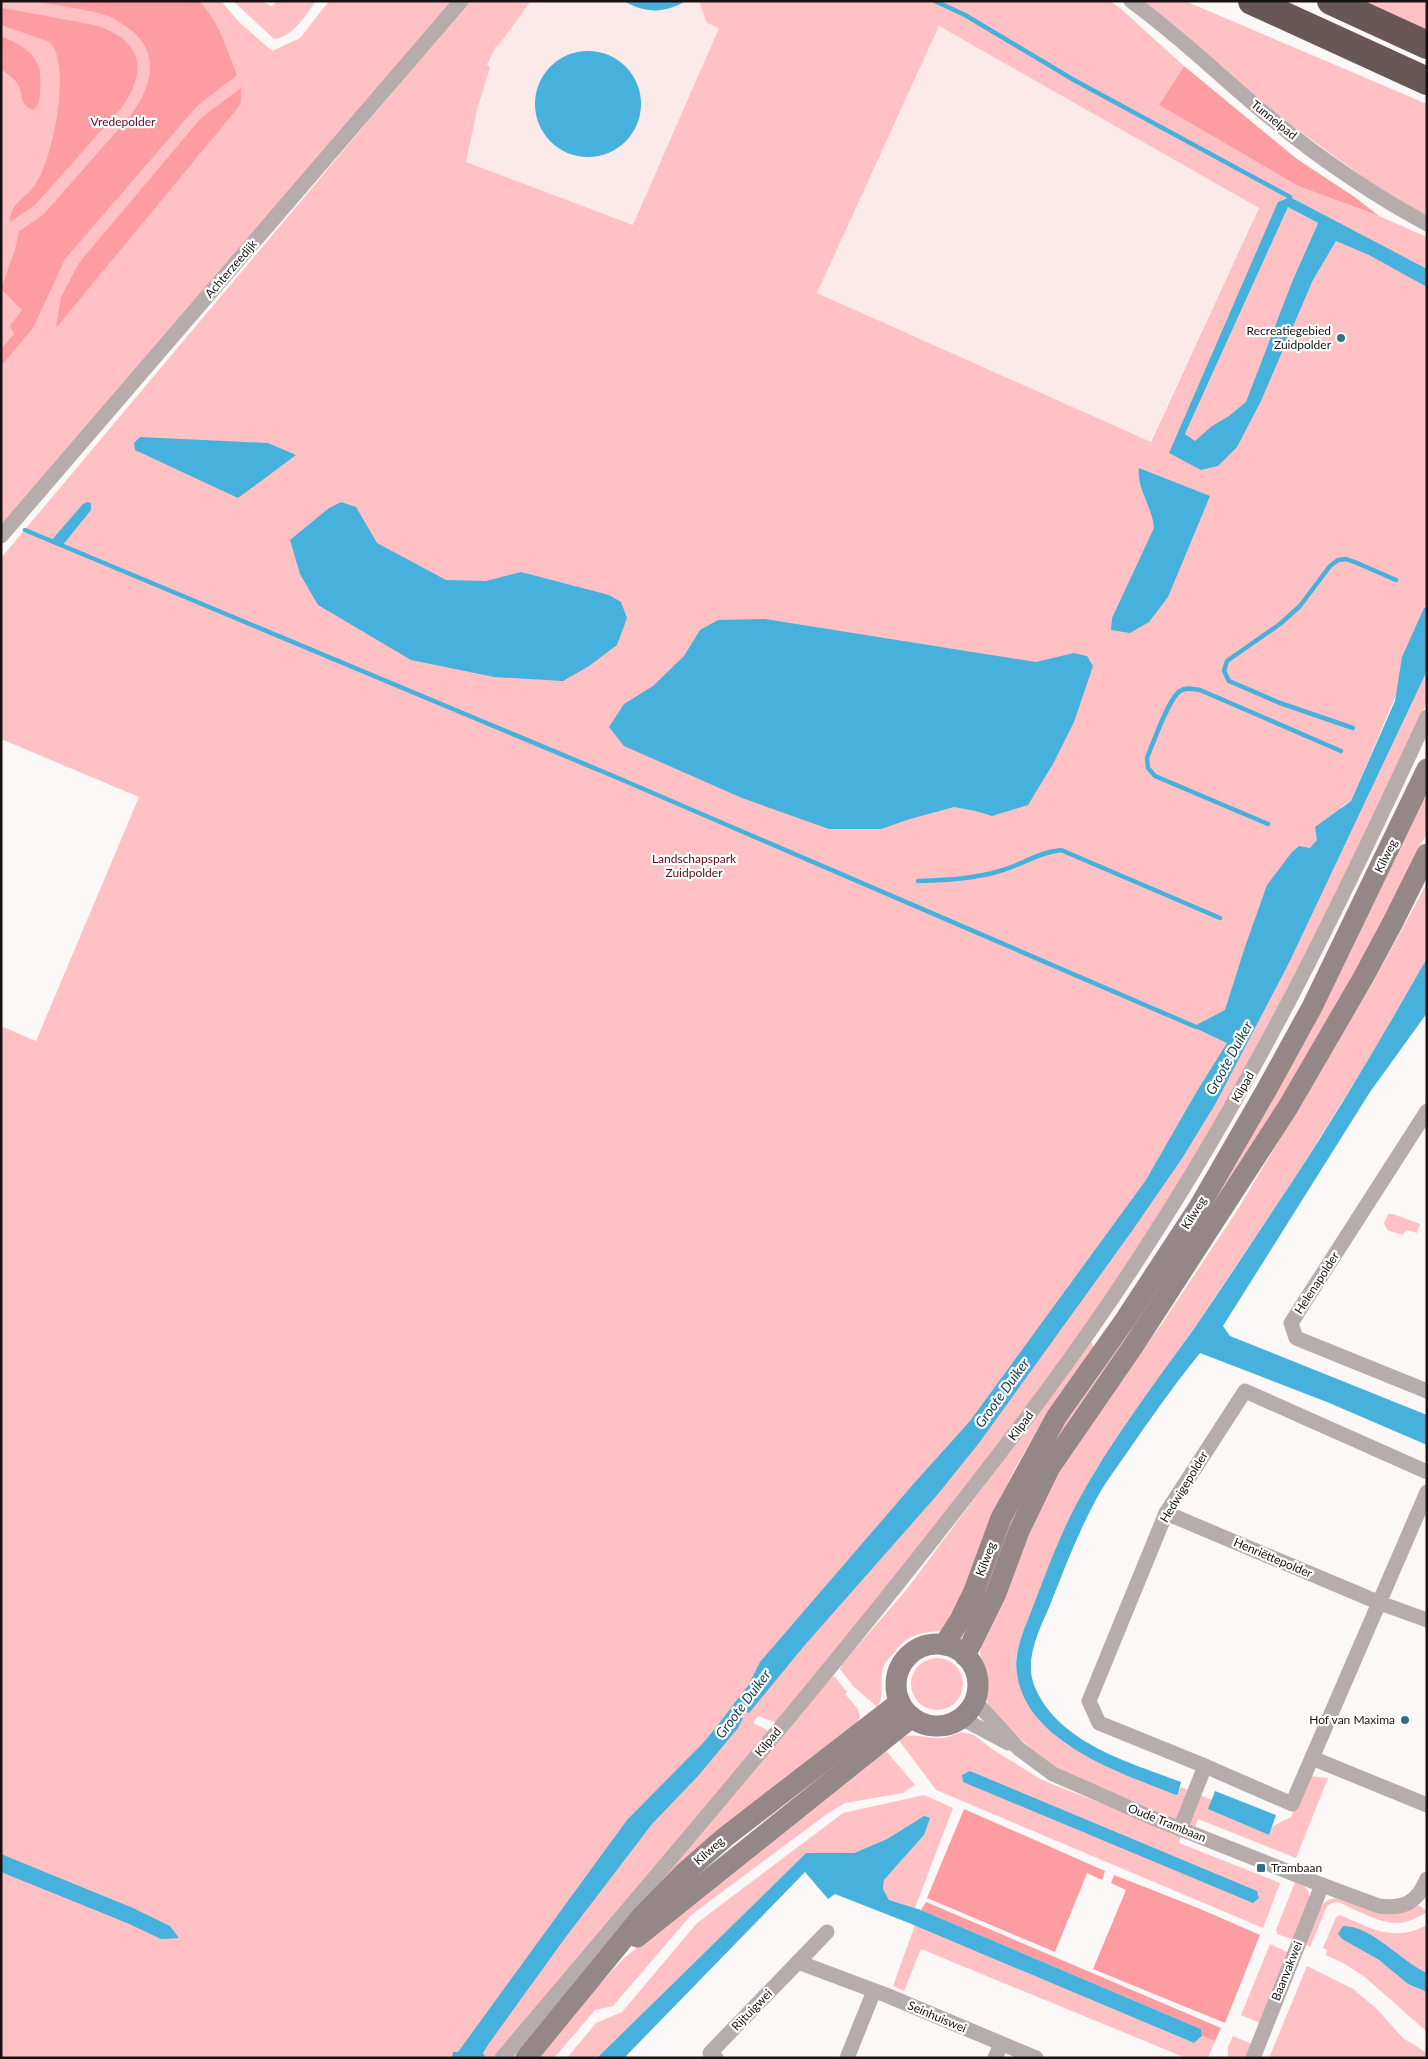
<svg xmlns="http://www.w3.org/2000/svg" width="1428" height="2059" font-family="Lato,sans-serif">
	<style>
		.built { fill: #fce9e9 }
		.green { fill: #ffc1c3; fill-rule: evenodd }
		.forest { fill: #fd9da2 }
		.water { fill: #46b1dc; fill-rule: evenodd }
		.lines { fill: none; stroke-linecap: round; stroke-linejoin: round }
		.stream { stroke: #46b1dc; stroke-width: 4.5 }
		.canal { stroke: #46b1dc; stroke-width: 14 }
		.street { stroke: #b6acac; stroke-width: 15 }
		.secondary { stroke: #958787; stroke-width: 21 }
		.highway { stroke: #695656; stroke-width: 28 }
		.poi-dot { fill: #346e86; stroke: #fff; stroke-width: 2 }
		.labels { text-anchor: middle; stroke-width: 4.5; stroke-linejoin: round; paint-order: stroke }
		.street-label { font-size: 12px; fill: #1a1212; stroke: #fff }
		.park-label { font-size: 12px; fill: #5f091b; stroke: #fff }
		.poi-label { font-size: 12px; fill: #1a1212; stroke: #fff; text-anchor: end }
		.water-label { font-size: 14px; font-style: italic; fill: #164356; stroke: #fff }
	</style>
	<rect width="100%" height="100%" fill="#fdf8f8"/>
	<g class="built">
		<path d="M531 1H699L707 23 719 28 634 225 466 162 477 110 490 67 487 66 496 46H498Z"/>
		<path d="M939 26 1259 208 1150 442 817 293Z"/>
	</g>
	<g class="green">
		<path d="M1 1H221L239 22 272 51 300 38 329 1H452L1 527Z"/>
		<path d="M233 1H260L272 6 277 1H316C305 16 293 37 274 39Z"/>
		<path d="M469 1H531L498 46H496L487 65 490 67 477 110 466 162 633 225 719 28 707 23 699 1H1110L1120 8 1184 66 1159 105 1298 186 1379 216 1427 237V634L1396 695 1351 801 1342 806 1222 1040 1228 1042 1197 1091 1112 1259 1183 1157 1216 1103 1289 963 1427 671V702L1338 893 1210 1134 1101 1305 965 1491 777 1723 758 1716 753 1723 767 1730V1735L493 2058H486L483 2053 490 2042 473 2058H1V1026L36 1041 139 797 1 739V558ZM939 26 1259 208 1151 442 817 293ZM1290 197 1353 231 1336 241 1314 279 1279 320 1292 282 1318 223 1288 207 1187 430 1172 447Z"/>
		<path d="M1141 1H1185L1427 104V216L1396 201 1287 122Z"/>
		<path d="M1352 1H1427V35Z"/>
		<path d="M1422 798 1427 800V833L1331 1019 1159 1297 990 1589 981 1592 1002 1536 1050 1445 1073 1410Z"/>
		<path d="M1427 883V958L1372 1054 1294 1179 1207 1309 1095 1471 1076 1506 1047 1572 1019 1645 1016 1658 1017 1675 1022 1692 1033 1711 1055 1735 1066 1744 1178 1794 1181 1787 1212 1800 1209 1809 1269 1835 1273 1826 1291 1817 1309 1776 1328 1778 1296 1858 1198 1819 1195 1827 1054 1768 1036 1754 990 1709 986 1698V1679L980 1653 981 1646 1027 1531 1065 1460 1163 1322 1238 1209 1371 986Z"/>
		<path d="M1388 1214H1393L1420 1224 1417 1233 1407 1230 1402 1235 1387 1230 1384 1223Z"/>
		<path d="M1091 1342 1094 1347 1045 1417 1018 1463 994 1511 963 1594 943 1631C920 1632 908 1634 893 1654 890 1657 885 1662 884 1666 878 1681 886 1694 877 1707L853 1686 840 1669 842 1664 907 1589Z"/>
		<circle cx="937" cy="1684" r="26"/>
		<path d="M832 1676 835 1677 847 1692 845 1694 858 1709 860 1718 858 1720 860 1723 724 1832 516 2058H509Z"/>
		<path d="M961 1732 974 1735 992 1749 1042 1780 1181 1835 1179 1843 1280 1883 1263 1928 936 1790 898 1739C913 1731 925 1739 941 1738 948 1738 955 1734 961 1732Z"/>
		<path d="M886 1751 915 1785 903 1793 845 1803 827 1814 691 1915 613 2006 595 2010 554 2058H537L577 2009 623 1959 760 1847Z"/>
		<path d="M924 1795 953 1808 915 1908 889 1900 883 1889 884 1880 924 1835V1816L887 1839 854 1853H806L597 2058H567L596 2023 622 2012 697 1923 843 1813Z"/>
		<path d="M1295 1882C1300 1884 1306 1886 1308 1891 1313 1901 1298 1929 1294 1940L1277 1934 1276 1930Z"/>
		<path d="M1335 1898 1420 1906 1427 1912C1418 1917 1408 1923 1398 1923 1381 1924 1354 1909 1338 1902L1332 1903 1327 1906 1310 1947 1306 1945 1322 1905 1328 1900Z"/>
		<path d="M1340 1915C1371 1928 1393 1943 1427 1925V1973L1415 1968 1381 1941 1342 1939 1379 1960 1408 1984 1427 1992V2032L1365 1977 1345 1964 1326 1955 1327 1950 1323 1948 1336 1917Z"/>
		<path d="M915 1925 1194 2043 1202 2036 1215 2041 1208 2058H1186L921 1949 904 1991 893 1986Z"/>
		<path d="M1270 1944 1289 1953 1260 2026 1258 2022 1241 2015Z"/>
		<path d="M1307 1966 1353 1989 1376 2008 1403 2038 1427 2053V2058H1269Z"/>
		<path d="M1233 2036 1252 2044 1247 2058H1228V2047Z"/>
	</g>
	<g class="forest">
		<path d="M33 1H199C219 21 227 50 237 75L197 106 65 259 33 328 1 366V349L14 334 10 326 22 310 1 289 15 250 19 231 43 215 131 115C152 86 162 52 128 28 121 23 113 17 105 15 82 8 57 6 33 1Z"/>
		<path d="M1 8C21 11 42 15 62 19 75 22 91 23 103 28 145 44 145 75 122 107L35 205 10 222C10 203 25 199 35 185 53 160 72 66 50 42L1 25Z"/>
		<path d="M1 36C30 49 44 58 40 92 40 99 39 106 33 110 18 105 24 93 17 83 14 78 6 73 1 69Z"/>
		<path d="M1184 66 1297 159 1356 198 1379 216 1298 186 1159 105Z"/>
		<path d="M241 88V102L236 110 56 328 61 297 79 263 201 118Z"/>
		<path d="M964 1809 1105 1871 1102 1880 1087 1873 1055 1952 927 1898Z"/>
		<path d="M1114 1875 1198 1908 1260 1935 1225 2023 1093 1969 1126 1890 1111 1883Z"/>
		<path d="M926 1902 1221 2028 1215 2041 1202 2036 1201 2029 921 1910Z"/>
	</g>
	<g class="water">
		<path d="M624 1H685C665 14 644 13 624 1Z"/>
		<circle cx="588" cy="104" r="53"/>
		<path d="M1290 197 1427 269V287L1369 255 1336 241 1312 282 1261 401 1237 447 1218 466 1201 470 1169 453 1278 202ZM1288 207 1318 223 1292 282 1246 402 1229 416 1212 426 1195 441 1185 434Z"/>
		<path d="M140 437 268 443 296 455 238 498 135 450 134 443Z"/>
		<path d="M1139 468 1210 496 1168 597 1149 622 1130 633 1111 630 1112 618 1154 528C1153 508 1136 488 1139 468Z"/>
		<path d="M87 502 91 503V510L62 546 51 541 83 504Z"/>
		<path d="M341 502 356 507 377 543 446 580 486 581 521 572 609 595 621 602 627 618 617 645 589 666 563 681 494 677 411 660 318 605 300 574 290 540 329 508Z"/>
		<path d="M1427 607V671L1289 963 1216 1103 1183 1157 1132 1231 979 1443 938 1494 804 1646 749 1713 737 1708 760 1662 916 1481 970 1421 1146 1180 1197 1091 1227 1043 1195 1028 1198 1024 1225 1010 1245 947 1267 885 1292 852 1299 846 1310 848 1317 840 1315 827 1351 801 1395 701 1402 657 1424 608Z"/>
		<path d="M765 619 1036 662 1074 653 1087 656 1093 666 1074 722 1053 764 1028 805 992 816 976 811 954 807 910 819 881 829H829L742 798 624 746 609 727 624 704 653 686 684 656 700 630 718 620Z"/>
		<path d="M1427 958V1013L1370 1092 1223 1326 1230 1336 1427 1415V1445L1327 1402 1200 1353C1174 1385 1150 1419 1126 1454 1117 1467 1107 1480 1099 1494 1079 1530 1065 1567 1050 1605 1040 1629 1024 1658 1034 1685 1057 1743 1129 1762 1181 1782L1178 1794 1176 1795C1121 1773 1027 1743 1017 1674 1013 1650 1026 1626 1034 1604 1047 1570 1060 1535 1077 1503 1110 1442 1153 1386 1193 1330 1227 1281 1259 1231 1292 1182 1340 1109 1384 1034 1427 958Z"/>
		<path d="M732 1714 743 1718 738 1728 698 1776 652 1824 565 1938 490 2042 483 2053 486 2058H452L453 2052H458L627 1820 704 1742 717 1726Z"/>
		<path d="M970 1771 1257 1891 1259 1898 1253 1903 963 1782 962 1775Z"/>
		<path d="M1215 1791 1276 1815 1269 1835 1208 1809Z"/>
		<path d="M924 1816 930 1818 924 1835 884 1880 883 1889 889 1900 921 1910 1201 2029 1202 2036 1194 2043 909 1923 835 1894 828 1899 805 1872 626 2056 627 2058H597L806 1853H854L887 1839Z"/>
		<path d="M1 1854 133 1908 170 1926 179 1938 161 1939 127 1923 1 1872Z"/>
		<path d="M1343 1926C1373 1926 1400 1961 1427 1973V1992L1408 1984 1379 1960 1342 1939 1338 1934Z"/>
	</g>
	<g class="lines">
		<g class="stream">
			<path d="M935 1 965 15 1074 80 1290 197"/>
			<path d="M25 530 618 778 1196 1027"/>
			<path d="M1353 728 1280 703 1229 681 1224 671 1227 661 1280 624 1300 606 1330 566 1338 560 1346 559 1357 563 1396 580"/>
			<path d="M1268 824 1155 776 1148 768 1147 758C1153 743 1169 698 1180 691 1186 687 1193 689 1200 690L1341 751"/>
			<path d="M918 881C947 880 975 879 1003 870 1023 864 1040 852 1061 850L1220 918"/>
		</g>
		<path class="canal" d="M723 1730 751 1693"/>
		<g class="street">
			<path d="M1131 1C1181 37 1225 81 1273 120 1322 160 1372 194 1427 224"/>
			<path d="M1 536 461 1"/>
			<path d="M1427 1111 1291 1323 1296 1338 1427 1391"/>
			<path d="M1166 1513 1380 1603 1427 1620"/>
			<path d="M975 1701 1019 1749 1053 1774 1153 1818 1322 1885 1379 1906C1404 1909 1417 1903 1427 1879"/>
			<path d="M961 1718 1008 1743"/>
			<path d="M1312 1758 1427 1805"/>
			<path d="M1205 1766 1099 1723 1089 1701 1166 1513 1245 1391 1427 1472"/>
			<path d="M1180 1829 1205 1766 1292 1804 1427 1492"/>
			<path d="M798 1962 827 1932"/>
			<path d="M502 2058C647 1886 794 1716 933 1539 1007 1445 1081 1349 1146 1247 1255 1080 1343 899 1427 717"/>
			<path d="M716 2058 710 2053 798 1962 886 1995 1036 2058"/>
			<path d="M847 2058 874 1991"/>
			<path d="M995 2058 1001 2044"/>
			<path d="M1253 2058 1322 1885"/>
		</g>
		<g class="secondary">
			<circle cx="937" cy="1685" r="41"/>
			<path d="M944 1645 960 1620 974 1591 1001 1518 1057 1416 1125 1320 1199 1207 1267 1089 1312 1007 1427 769"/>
			<path d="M965 1656 996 1593 1019 1531 1050 1467 1134 1345 1288 1107 1363 978 1393 922 1427 854"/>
			<path d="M637 1937 912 1717"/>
			<path d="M526 2058 643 1915 682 1875 724 1838 900 1702"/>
		</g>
		<g class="highway">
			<path d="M1252 1 1427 81"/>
			<path d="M1331 1 1427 45"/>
		</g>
	</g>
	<g class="poi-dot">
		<circle cx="1341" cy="338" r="5"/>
		<circle cx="1405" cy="1720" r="5"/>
		<rect x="1256" y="1863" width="10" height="10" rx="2.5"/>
	</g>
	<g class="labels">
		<g class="street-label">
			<text transform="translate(1274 120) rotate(39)" y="4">Tunnelpad</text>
			<text transform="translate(231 269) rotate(-49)" y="4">Achterzeedijk</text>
			<text transform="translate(1386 856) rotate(-64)" y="4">Kilweg</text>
			<text transform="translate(1243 1087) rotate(-60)" y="4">Kilpad</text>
			<text transform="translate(1194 1213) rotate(-58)" y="4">Kilweg</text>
			<text transform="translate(1317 1283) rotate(-57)" y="4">Helenapolder</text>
			<text transform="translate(1021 1426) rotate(-53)" y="4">Kilpad</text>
			<text transform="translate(1184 1487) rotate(-59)" y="4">Hedwigepolder</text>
			<text transform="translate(1273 1558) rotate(23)" y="4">Henriëttepolder</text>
			<text transform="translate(986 1559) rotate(-69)" y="4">Kilweg</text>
			<text transform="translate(768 1742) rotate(-50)" y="4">Kilpad</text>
			<text transform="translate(1167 1823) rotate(22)" y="4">Oude Trambaan</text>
			<text transform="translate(709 1851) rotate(-41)" y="4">Kilweg</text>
			<text transform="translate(1287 1971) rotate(-68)" y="4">Baanvakwei</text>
			<text transform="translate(752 2010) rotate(-46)" y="4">Rijtuigwei</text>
			<text transform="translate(937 2017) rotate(23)" y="4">Seinhuiswei</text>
		</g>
		<g class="park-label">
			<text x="123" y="126">Vredepolder</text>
			<text x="694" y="863">Landschapspark<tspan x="694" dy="14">Zuidpolder</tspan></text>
		</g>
		<g class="poi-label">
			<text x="1331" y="335">Recreatiegebied<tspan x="1331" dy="14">Zuidpolder</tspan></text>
			<text x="1395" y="1724">Hof van Maxima</text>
			<text x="1271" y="1872" text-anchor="start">Trambaan</text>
		</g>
		<g class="water-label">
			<text transform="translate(1229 1058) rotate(-61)" y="5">Groote Duiker</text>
			<text transform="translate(1002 1393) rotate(-54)" y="5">Groote Duiker</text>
			<text transform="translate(743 1704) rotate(-53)" y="5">Groote Duiker</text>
		</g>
	</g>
	<rect width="1428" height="2059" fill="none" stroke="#1a1212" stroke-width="5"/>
</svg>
